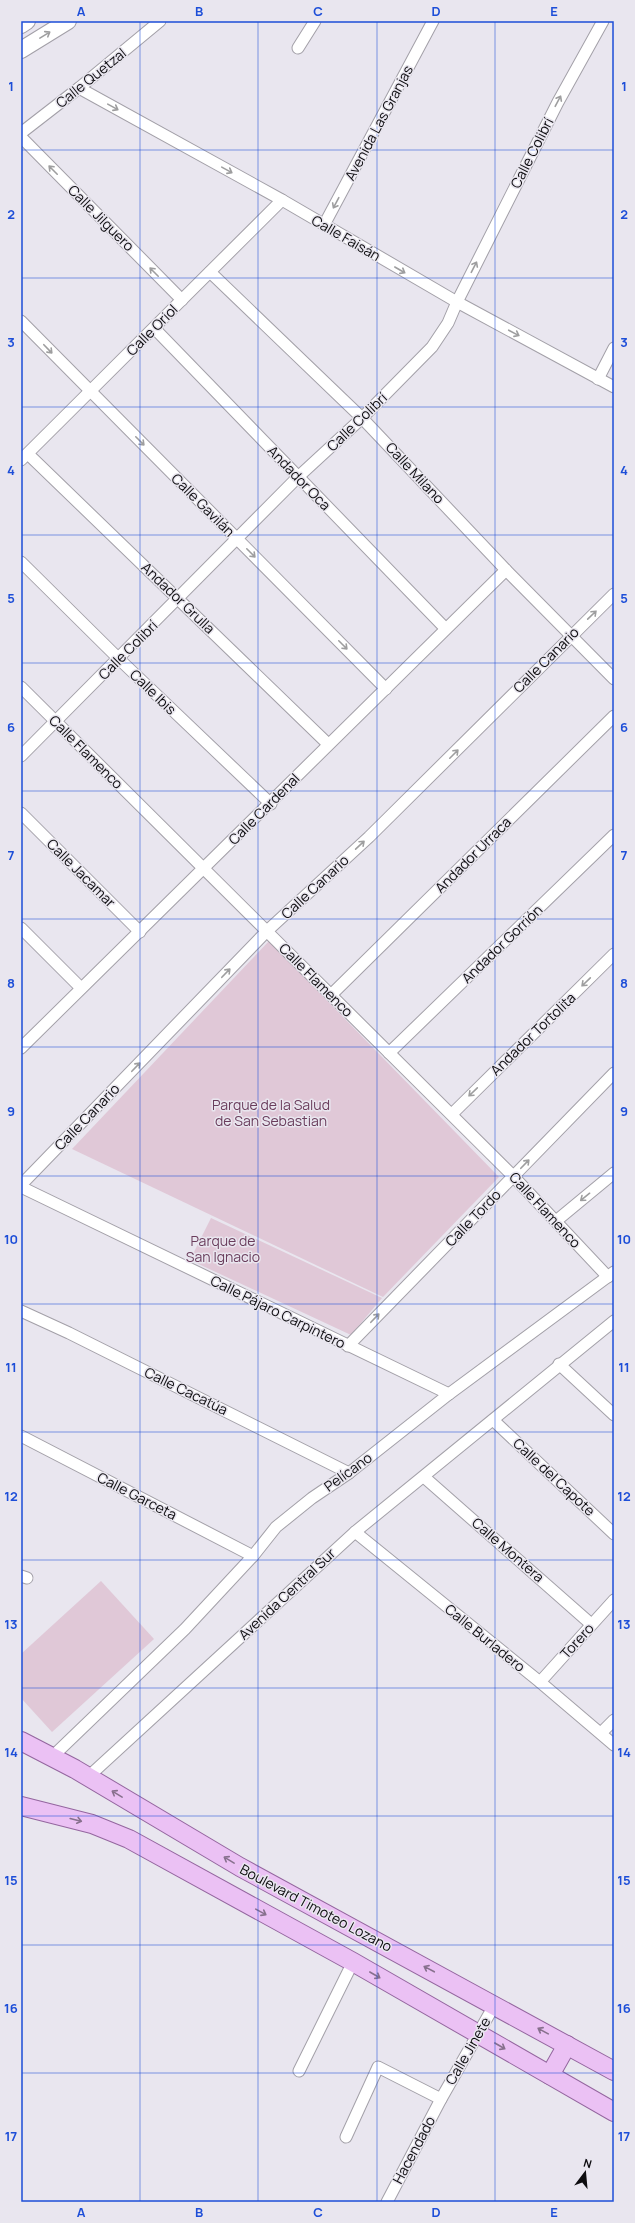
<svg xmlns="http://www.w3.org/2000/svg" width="635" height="2223" font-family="Manrope,sans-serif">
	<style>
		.green { fill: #e0c8d7 }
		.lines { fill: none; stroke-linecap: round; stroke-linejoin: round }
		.street-casing { stroke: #a3a0a8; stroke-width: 13 }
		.secondary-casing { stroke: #a3a0a8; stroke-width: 18 }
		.primary-casing { stroke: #94669f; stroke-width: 20 }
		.street { stroke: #fff; stroke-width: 11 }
		.secondary { stroke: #fff; stroke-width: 16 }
		.primary { stroke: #ebc1f4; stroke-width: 18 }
		.oneway { stroke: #9e9e9f }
		.oneway2 { stroke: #87708d }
		.grid { fill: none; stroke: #1d4ed8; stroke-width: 1; stroke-opacity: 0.55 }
		.labels { text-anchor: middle; stroke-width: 3; stroke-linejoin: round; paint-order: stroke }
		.street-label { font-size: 14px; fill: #0d0c0f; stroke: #e9e6ef }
		.park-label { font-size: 14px; fill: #6a3d5c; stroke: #e9e6ef }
		.neatline { fill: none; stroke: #1d4ed8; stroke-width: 1.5 }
		.grid-label { font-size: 13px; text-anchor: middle; font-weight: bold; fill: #1d4ed8 }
	</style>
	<rect width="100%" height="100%" fill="#e9e6ef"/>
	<g class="green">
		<path d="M269 941 499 1177 383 1297 72 1149Z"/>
		<path d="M211 1218 382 1298 351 1335 190 1260Z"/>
		<path d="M101 1581 154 1639 52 1732 21 1698V1654Z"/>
	</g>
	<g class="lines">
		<defs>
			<g id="street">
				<path d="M298 48 315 21"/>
				<path d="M79 88 282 200 457 302 614 387"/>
				<path d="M21 133 79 88 160 21"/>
				<path d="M21 137 182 300"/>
				<path d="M324 225 433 21"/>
				<path d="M210 272 362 418 506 570 614 679"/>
				<path d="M21 321 386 689"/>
				<path d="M154 328 445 628"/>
				<path d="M598 379 614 348"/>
				<path d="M28 454 328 744"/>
				<path d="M21 460 282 200"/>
				<path d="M21 562 119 659 271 804"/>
				<path d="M21 687 513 1176 608 1277"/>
				<path d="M21 756 298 477 362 418 432 347 448 323 457 302 558 102 603 21"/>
				<path d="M21 813 140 932"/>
				<path d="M21 928 81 988"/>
				<path d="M331 995 614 716"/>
				<path d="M21 1048 506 570"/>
				<path d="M389 1053 614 835"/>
				<path d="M452 1114 614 954"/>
				<path d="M21 1185 267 931 369 837 614 594"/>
				<path d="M21 1187 449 1394"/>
				<path d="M556 1221 614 1173"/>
				<path d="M21 1311 69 1333 349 1473"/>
				<path d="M348 1346 614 1073"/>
				<path d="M559 1364 614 1415"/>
				<path d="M493 1420 614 1534"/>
				<path d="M21 1436 253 1556"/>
				<path d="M424 1477 591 1624"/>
				<path d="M355 1532 540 1682 614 1745"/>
				<path d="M21 1576 27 1578"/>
				<path d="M540 1682 614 1600"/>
				<path d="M601 1733 614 1720"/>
				<path d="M52 1757 185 1629 253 1556 276 1527 312 1498 349 1473 449 1394 614 1272"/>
				<path d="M88 1777 355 1532 614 1321"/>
				<path d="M299 2071 353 1962"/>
				<path d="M346 2137 378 2067 441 2099"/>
				<path d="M387 2202 441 2099 495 2004"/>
			</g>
			<g id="secondary">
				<path d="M21 25 27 21"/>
				<path d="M21 50 68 21"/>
			</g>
			<g id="primary">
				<path d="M21 1741 75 1769 240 1867 614 2071"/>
				<path d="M21 1806 92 1824 129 1839 353 1962 614 2112"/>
				<path d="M550 2075 567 2045"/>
			</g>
		</defs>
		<use href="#street" class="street-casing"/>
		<use href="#secondary" class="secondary-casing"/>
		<use href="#primary" class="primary-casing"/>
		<use href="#street" class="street"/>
		<use href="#secondary" class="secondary"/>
		<use href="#primary" class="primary"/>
	</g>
	<defs><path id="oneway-shaft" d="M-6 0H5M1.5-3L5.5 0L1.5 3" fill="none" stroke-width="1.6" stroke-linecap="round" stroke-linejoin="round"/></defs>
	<g class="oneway">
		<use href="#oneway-shaft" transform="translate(45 35) rotate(-31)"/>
		<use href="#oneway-shaft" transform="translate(558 101) rotate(-62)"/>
		<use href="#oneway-shaft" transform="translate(113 107) rotate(29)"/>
		<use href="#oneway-shaft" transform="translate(53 170) rotate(-135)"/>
		<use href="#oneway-shaft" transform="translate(227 170) rotate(29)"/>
		<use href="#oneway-shaft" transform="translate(336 203) rotate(118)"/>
		<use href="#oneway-shaft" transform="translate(474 267) rotate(-63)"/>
		<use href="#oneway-shaft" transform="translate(400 270) rotate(30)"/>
		<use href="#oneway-shaft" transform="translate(154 272) rotate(-135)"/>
		<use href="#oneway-shaft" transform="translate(514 333) rotate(28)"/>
		<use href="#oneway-shaft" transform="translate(48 349) rotate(46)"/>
		<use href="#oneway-shaft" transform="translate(140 441) rotate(45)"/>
		<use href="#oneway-shaft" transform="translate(251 553) rotate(45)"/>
		<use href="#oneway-shaft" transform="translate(592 615) rotate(-44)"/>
		<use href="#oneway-shaft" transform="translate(343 645) rotate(45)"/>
		<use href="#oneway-shaft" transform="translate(454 754) rotate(-45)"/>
		<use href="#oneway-shaft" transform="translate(360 845) rotate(-43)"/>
		<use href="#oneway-shaft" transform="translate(226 973) rotate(-46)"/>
		<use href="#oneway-shaft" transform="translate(586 982) rotate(136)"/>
		<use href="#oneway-shaft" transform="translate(136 1067) rotate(-46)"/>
		<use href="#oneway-shaft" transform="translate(473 1092) rotate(136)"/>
		<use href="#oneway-shaft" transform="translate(525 1164) rotate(-46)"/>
		<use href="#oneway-shaft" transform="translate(585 1197) rotate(141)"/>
		<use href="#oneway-shaft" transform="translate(375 1318) rotate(-46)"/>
	</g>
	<g class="oneway2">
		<use href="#oneway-shaft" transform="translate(117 1794) rotate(-149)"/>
		<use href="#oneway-shaft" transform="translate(76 1820) rotate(14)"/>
		<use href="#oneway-shaft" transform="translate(229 1860) rotate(-149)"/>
		<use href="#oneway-shaft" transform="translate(261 1912) rotate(29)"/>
		<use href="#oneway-shaft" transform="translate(429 1969) rotate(-152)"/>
		<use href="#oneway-shaft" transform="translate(375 1975) rotate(30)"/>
		<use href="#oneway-shaft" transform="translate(543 2031) rotate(-151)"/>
		<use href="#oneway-shaft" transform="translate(500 2046) rotate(30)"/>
	</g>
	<path class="grid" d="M140 21V2202M258 21V2202M377 21V2202M495 21V2202M21 150H614M21 278H614M21 407H614M21 535H614M21 663H614M21 791H614M21 919H614M21 1047H614M21 1176H614M21 1304H614M21 1432H614M21 1560H614M21 1688H614M21 1816H614M21 1945H614M21 2073H614"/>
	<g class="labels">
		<g class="street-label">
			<text transform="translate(91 78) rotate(-39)" y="5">Calle Quetzal</text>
			<text transform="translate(379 123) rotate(-62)" y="5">Avenida Las Granjas</text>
			<text transform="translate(532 153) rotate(-63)" y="5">Calle Colibrí</text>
			<text transform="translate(101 218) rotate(45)" y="5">Calle Jilguero</text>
			<text transform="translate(346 238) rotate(30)" y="5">Calle Faisán</text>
			<text transform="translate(152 330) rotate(-45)" y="5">Calle Oriol</text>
			<text transform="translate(357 422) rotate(-44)" y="5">Calle Colibrí</text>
			<text transform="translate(415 473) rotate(47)" y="5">Calle Milano</text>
			<text transform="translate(299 478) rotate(46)" y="5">Andador Oca</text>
			<text transform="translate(203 505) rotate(45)" y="5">Calle Gavilán</text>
			<text transform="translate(178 598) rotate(44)" y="5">Andador Grulla</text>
			<text transform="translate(128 650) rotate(-45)" y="5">Calle Colibrí</text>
			<text transform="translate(546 660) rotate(-45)" y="5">Calle Canario</text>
			<text transform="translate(153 692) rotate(44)" y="5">Calle Ibis</text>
			<text transform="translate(86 752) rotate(45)" y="5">Calle Flamenco</text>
			<text transform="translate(264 809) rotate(-45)" y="5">Calle Cardenal</text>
			<text transform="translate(473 855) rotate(-45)" y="5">Andador Urraca</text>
			<text transform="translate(81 873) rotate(45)" y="5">Calle Jacamar</text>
			<text transform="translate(315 887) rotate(-43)" y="5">Calle Canario</text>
			<text transform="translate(502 944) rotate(-44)" y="5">Andador Gorrión</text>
			<text transform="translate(316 980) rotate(45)" y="5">Calle Flamenco</text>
			<text transform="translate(533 1034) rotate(-44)" y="5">Andador Tortolita</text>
			<text transform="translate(87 1117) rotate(-46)" y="5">Calle Canario</text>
			<text transform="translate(545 1210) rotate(47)" y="5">Calle Flamenco</text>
			<text transform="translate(473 1218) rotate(-46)" y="5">Calle Tordo</text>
			<text transform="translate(278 1312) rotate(26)" y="5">Calle Pájaro Carpintero</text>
			<text transform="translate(186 1391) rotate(26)" y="5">Calle Cacatúa</text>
			<text transform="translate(348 1472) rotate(-36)" y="5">Pelícano</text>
			<text transform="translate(554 1477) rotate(43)" y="5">Calle del Capote</text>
			<text transform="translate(137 1496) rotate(27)" y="5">Calle Garceta</text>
			<text transform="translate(508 1550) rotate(41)" y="5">Calle Montera</text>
			<text transform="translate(287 1594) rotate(-43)" y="5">Avenida Central Sur</text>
			<text transform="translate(485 1638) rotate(39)" y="5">Calle Burladero</text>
			<text transform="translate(577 1641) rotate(-48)" y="5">Torero</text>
			<text transform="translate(316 1908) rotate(28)" y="5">Boulevard Timoteo Lozano</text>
			<text transform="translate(468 2051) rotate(-60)" y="5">Calle Jinete</text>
			<text transform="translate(414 2150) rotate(-62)" y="5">Hacendado</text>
		</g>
		<g class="park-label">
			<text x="271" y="1110">Parque de la Salud<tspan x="271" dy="16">de San Sebastian</tspan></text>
			<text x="223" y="1246">Parque de<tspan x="223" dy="16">San Ignacio</tspan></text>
		</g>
	</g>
	<rect width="635" height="2223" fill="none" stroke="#e9e6ef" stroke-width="44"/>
	<g transform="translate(585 2173) rotate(16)" stroke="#e9e6ef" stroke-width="3" paint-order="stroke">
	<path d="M0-3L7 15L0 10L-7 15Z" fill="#0d0c0f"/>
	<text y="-6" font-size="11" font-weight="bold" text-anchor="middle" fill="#0d0c0f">N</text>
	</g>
	<rect x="22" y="22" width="591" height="2179" class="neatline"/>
	<g class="grid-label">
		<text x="81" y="16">A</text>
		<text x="199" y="16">B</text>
		<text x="318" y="16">C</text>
		<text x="436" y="16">D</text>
		<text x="554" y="16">E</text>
		<text x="11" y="91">1</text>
		<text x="624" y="91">1</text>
		<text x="11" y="219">2</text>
		<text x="624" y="219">2</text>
		<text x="11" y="347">3</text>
		<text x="624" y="347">3</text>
		<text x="11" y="475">4</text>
		<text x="624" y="475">4</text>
		<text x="11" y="603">5</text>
		<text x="624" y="603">5</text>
		<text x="11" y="732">6</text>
		<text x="624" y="732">6</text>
		<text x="11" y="860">7</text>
		<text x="624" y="860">7</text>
		<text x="11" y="988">8</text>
		<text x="624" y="988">8</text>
		<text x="11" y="1116">9</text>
		<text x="624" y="1116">9</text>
		<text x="11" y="1244">10</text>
		<text x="624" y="1244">10</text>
		<text x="11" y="1372">11</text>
		<text x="624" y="1372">11</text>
		<text x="11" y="1501">12</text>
		<text x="624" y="1501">12</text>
		<text x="11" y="1629">13</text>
		<text x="624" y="1629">13</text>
		<text x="11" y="1757">14</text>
		<text x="624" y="1757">14</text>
		<text x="11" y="1885">15</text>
		<text x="624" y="1885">15</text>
		<text x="11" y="2013">16</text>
		<text x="624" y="2013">16</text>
		<text x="11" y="2141">17</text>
		<text x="624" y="2141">17</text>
		<text x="81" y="2217">A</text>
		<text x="199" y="2217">B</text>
		<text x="318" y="2217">C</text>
		<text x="436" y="2217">D</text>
		<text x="554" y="2217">E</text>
	</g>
</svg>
